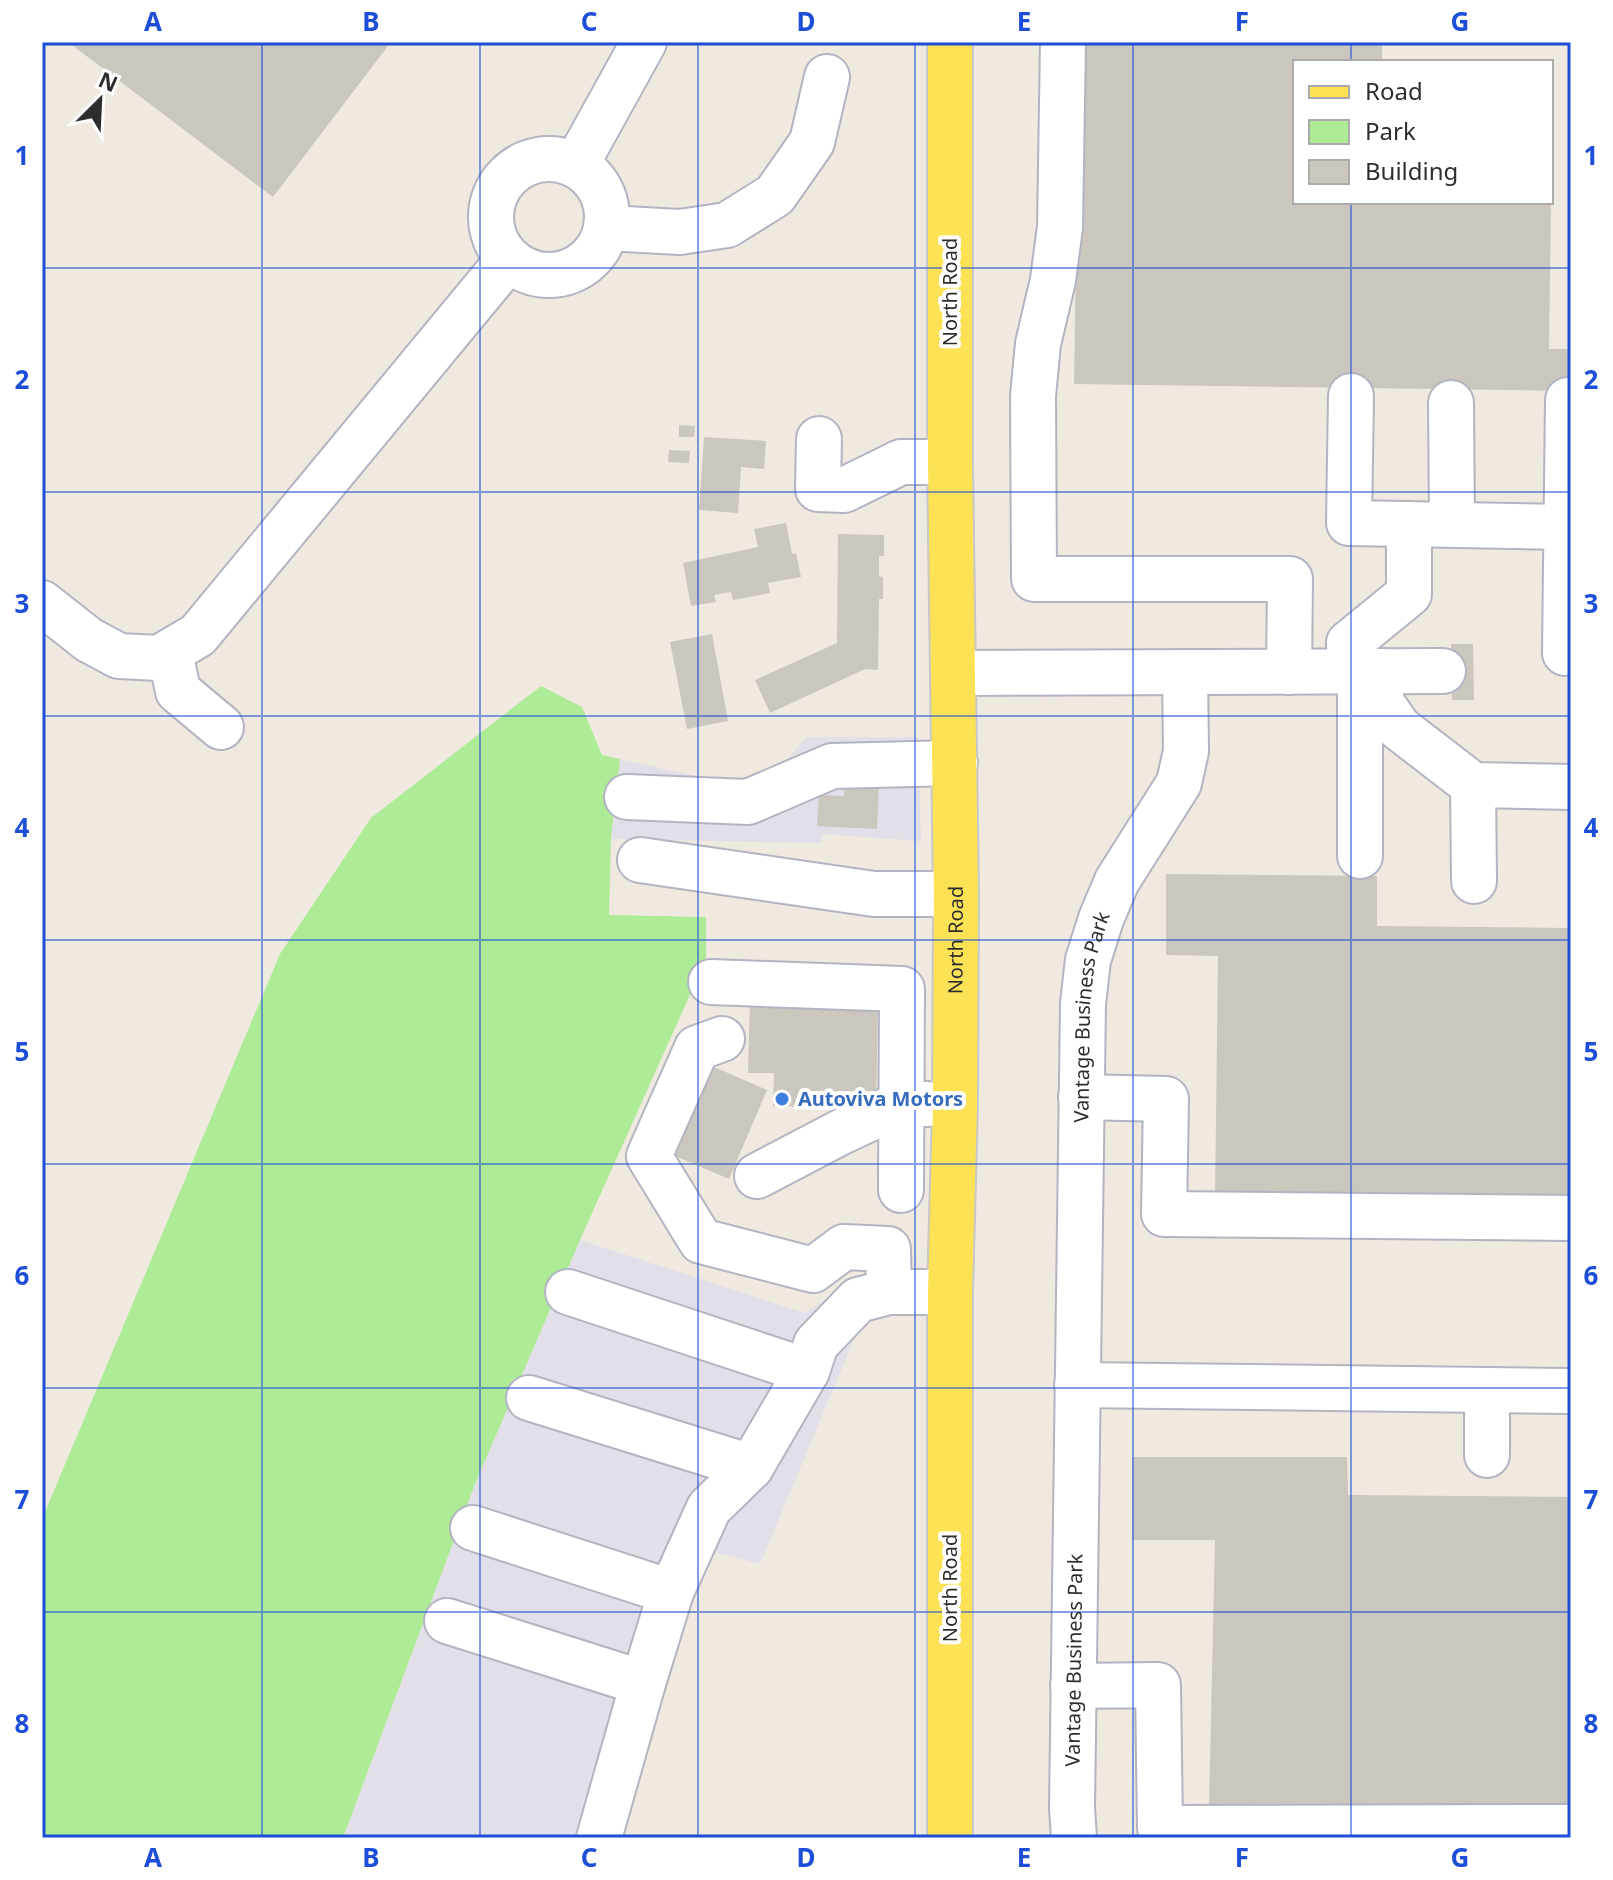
<svg xmlns="http://www.w3.org/2000/svg" width="1613" height="1880" font-family="'Noto Sans',sans-serif">
	<style>
		.industrial { fill: #e2dfe8 }
		.green { fill: #adeb96 }
		.building { fill: #cbc6be }
		.lines { fill: none; stroke-linecap: round; stroke-linejoin: round }
		.minor-casing { stroke: #b2b4c2; stroke-width: 48 }
		.major-casing { stroke: #c8c8c8; stroke-width: 48 }
		.minor { stroke: #fff; stroke-width: 44 }
		.major { stroke: #fee255; stroke-width: 44 }
		.grid { fill: none; stroke: #1d4ed8; stroke-width: 2; stroke-opacity: 0.55 }
		.shop-dot { fill: #3f7fe0; stroke: #fff; stroke-width: 3 }
		.labels { text-anchor: middle; stroke-width: 8; stroke-linejoin: round; paint-order: stroke }
		.street-label { font-size: 20px; fill: #2d2d2d; stroke: #fff }
		.shop-label { font-size: 20px; font-weight: bold; fill: #366cbe; stroke: #fff; text-anchor: start }
		.neatline { fill: none; stroke: #1d4ed8; stroke-width: 3 }
		.grid-label { font-size: 26px; text-anchor: middle; font-weight: bold; fill: #1d4ed8 }
	</style>
	<rect width="100%" height="100%" fill="#f0e9df"/>
	<g class="industrial">
		<path d="M807 737H918L921 841 822 834 821 843 611 839 620 759 739 786 776 771Z"/>
		<path d="M580 1240 805 1313 859 1277 875 1275 865 1313 760 1564 706 1550 622 1838H343L475 1484Z"/>
	</g>
	<path class="green" d="M541 686 582 707 602 755 620 759 611 839 609 915 706 917V959L580 1240 475 1484 343 1838H42V1519L280 954 371 818Z"/>
	<g class="building">
		<path d="M68 42H391L273 197Z"/>
		<path d="M1079 42H1382V62H1295V202H1551L1549 349H1571V391L1074 384Z"/>
		<path d="M679 425 695 426 694 437H679Z"/>
		<path d="M704 437 766 441 764 469 741 467 738 513 699 510Z"/>
		<path d="M669 450 690 451 689 463 668 462Z"/>
		<path d="M786 523 792 554 796 553 801 577 768 583 770 593 733 600 731 592 714 595 716 602 691 606 683 563 758 547 754 529Z"/>
		<path d="M838 534 884 535V556H879V576L883 577V599H879L878 670 865 669 770 713 755 680 837 643Z"/>
		<path d="M712 634 728 721 687 729 670 642Z"/>
		<path d="M1451 644H1473L1474 700H1452Z"/>
		<path d="M845 782 879 783 877 829 817 826 819 795 844 796Z"/>
		<path d="M1166 874 1377 876V926L1571 928V1205L1215 1201 1218 956 1166 955Z"/>
		<path d="M750 1000 878 1003 876 1108 773 1106 774 1073H748Z"/>
		<path d="M705 1063 767 1090 729 1179 666 1152Z"/>
		<path d="M1132 1457H1347L1348 1495 1571 1497V1809L1209 1807 1215 1540H1132Z"/>
	</g>
	<g class="lines">
		<defs>
			<g id="minor">
				<path d="M1063 42 1060 227 1053 280 1038 344 1033 396 1034 579H1290L1289 672"/>
				<circle cx="549" cy="217" r="58"/>
				<path d="M576 165 644 42"/>
				<path d="M606 228 680 232 727 225 775 195 812 142 827 77"/>
				<path d="M1351 396 1349 523 1566 527 1571 524"/>
				<path d="M1451 403 1452 524"/>
				<path d="M819 439 818 489 844 490 901 462H950"/>
				<path d="M42 603 89 640 119 656 159 658 198 635 508 260"/>
				<path d="M170 652 178 691 221 727"/>
				<path d="M1565 653 1568 400"/>
				<path d="M1350 671 1349 643 1409 594V524"/>
				<path d="M1360 671V856"/>
				<path d="M1382 671 1381 702 1399 728 1473 785 1571 787"/>
				<path d="M954 673 1443 671"/>
				<path d="M1473 785 1474 881"/>
				<path d="M627 797 748 802 832 766 955 763"/>
				<path d="M640 860 874 894H956"/>
				<path d="M711 982 902 989 901 1190"/>
				<path d="M722 1039 697 1048 649 1156 701 1241 813 1270 844 1247 888 1249 889 1292"/>
				<path d="M1081 1097 1166 1099 1164 1214 1571 1218"/>
				<path d="M757 1176 841 1132 901 1104H928"/>
				<path d="M568 1292 807 1371"/>
				<path d="M1077 1385 1571 1391"/>
				<path d="M1487 1390V1455"/>
				<path d="M529 1398 751 1467"/>
				<path d="M473 1528 671 1592"/>
				<path d="M447 1621 643 1683"/>
				<path d="M1073 1686 1158 1685 1160 1828 1571 1827"/>
				<path d="M599 1838 643 1683 671 1592 709 1508 751 1467 807 1371 816 1344 858 1300 889 1292H950"/>
				<path id="s1" d="M1074 1838 1072 1808 1083 1004 1088 960 1101 919 1117 881 1179 783 1186 751 1185 672"/>
			</g>
			<g id="major">
				<path id="s2" d="M950 1838V1292L955 1105 956 894 950 462V42"/>
			</g>
		</defs>
		<use href="#minor" class="minor-casing"/>
		<use href="#major" class="major-casing"/>
		<use href="#minor" class="minor"/>
		<use href="#major" class="major"/>
	</g>
	<path class="grid" d="M262 42V1838M480 42V1838M698 42V1838M915 42V1838M1133 42V1838M1351 42V62M1351 202V1838M42 268H1571M42 492H1571M42 716H1571M42 940H1571M42 1164H1571M42 1388H1571M42 1612H1571"/>
	<circle class="shop-dot" cx="782" cy="1099" r="8"/>
	<g class="labels">
		<g class="street-label">
			<text transform="translate(950 292) rotate(-90)" y="7">North Road</text>
			<text dy="7" stroke="none"><textPath href="#s2" startOffset="898">North Road</textPath></text>
			<text dy="7" stroke="none"><textPath href="#s1" startOffset="822">Vantage Business Park</textPath></text>
			<text transform="translate(950 1588) rotate(-90)" y="7">North Road</text>
			<text dy="7" stroke="none"><textPath href="#s1" startOffset="178">Vantage Business Park</textPath></text>
		</g>
		<g class="shop-label">
			<text x="798" y="1106">Autoviva Motors</text>
		</g>
	</g>
	<rect width="1613" height="1880" fill="none" stroke="#ffffff" stroke-width="88"/>
	<rect x="1293" y="60" width="260" height="144" fill="#ffffff" stroke="#ababab" stroke-width="2"/>
	<rect x="1309" y="86" width="40" height="12" fill="#fee255" stroke="#ababab" stroke-width="2"/>
	<text x="1365" y="100" font-size="24" fill="#2d2d2d">Road</text>
	<rect x="1309" y="120" width="40" height="24" fill="#adeb96" stroke="#ababab" stroke-width="2"/>
	<text x="1365" y="140" font-size="24" fill="#2d2d2d">Park</text>
	<rect x="1309" y="160" width="40" height="24" fill="#cbc6be" stroke="#ababab" stroke-width="2"/>
	<text x="1365" y="180" font-size="24" fill="#2d2d2d">Building</text>
	<g transform="translate(100 100) rotate(24)" stroke="#ffffff" stroke-width="6" paint-order="stroke">
	<path d="M0-6L14 30L0 20L-14 30Z" fill="#2d2d2d"/>
	<text y="-12" font-size="22" font-weight="bold" text-anchor="middle" fill="#2d2d2d">N</text>
	</g>
	<rect x="44" y="44" width="1525" height="1792" class="neatline"/>
	<g class="grid-label">
		<text x="153" y="31">A</text>
		<text x="371" y="31">B</text>
		<text x="589" y="31">C</text>
		<text x="806" y="31">D</text>
		<text x="1024" y="31">E</text>
		<text x="1242" y="31">F</text>
		<text x="1460" y="31">G</text>
		<text x="22" y="165">1</text>
		<text x="1591" y="165">1</text>
		<text x="22" y="389">2</text>
		<text x="1591" y="389">2</text>
		<text x="22" y="613">3</text>
		<text x="1591" y="613">3</text>
		<text x="22" y="837">4</text>
		<text x="1591" y="837">4</text>
		<text x="22" y="1061">5</text>
		<text x="1591" y="1061">5</text>
		<text x="22" y="1285">6</text>
		<text x="1591" y="1285">6</text>
		<text x="22" y="1509">7</text>
		<text x="1591" y="1509">7</text>
		<text x="22" y="1733">8</text>
		<text x="1591" y="1733">8</text>
		<text x="153" y="1867">A</text>
		<text x="371" y="1867">B</text>
		<text x="589" y="1867">C</text>
		<text x="806" y="1867">D</text>
		<text x="1024" y="1867">E</text>
		<text x="1242" y="1867">F</text>
		<text x="1460" y="1867">G</text>
	</g>
</svg>
